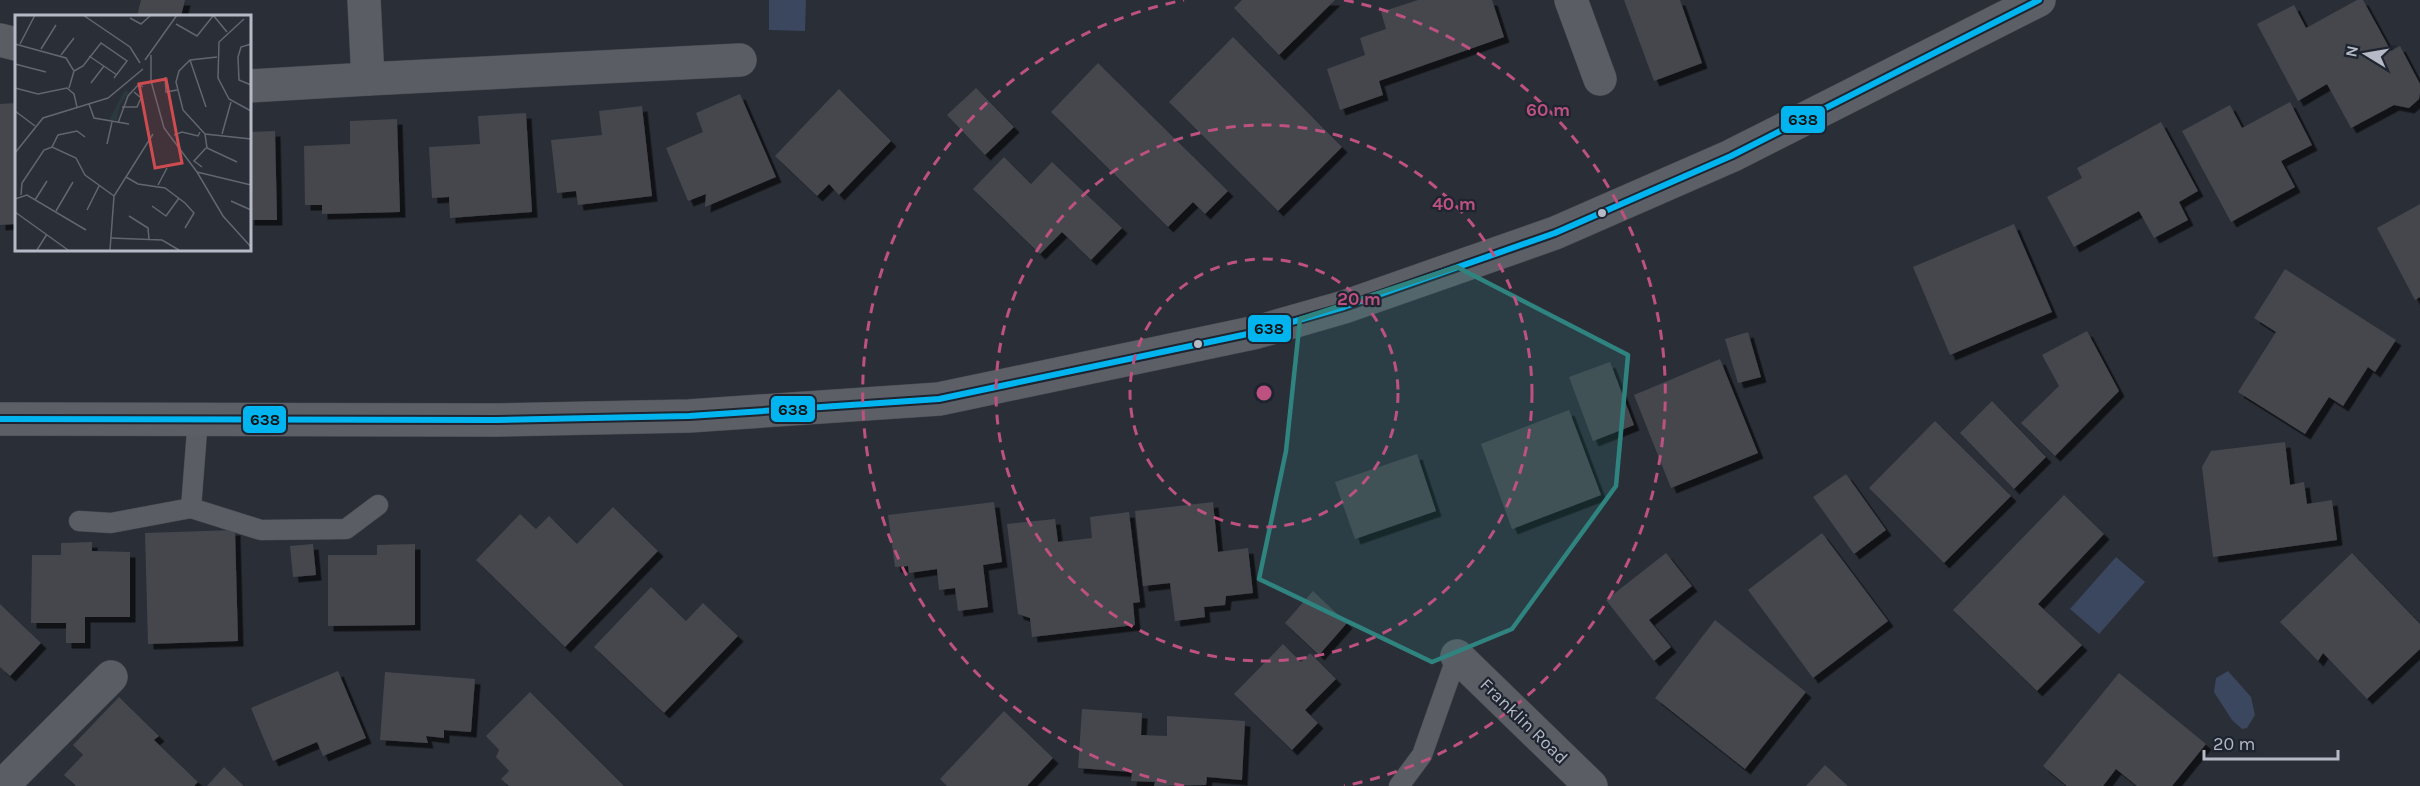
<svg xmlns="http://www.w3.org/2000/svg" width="2420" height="786" font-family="Karla,sans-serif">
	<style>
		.water { fill: #3b475e }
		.building { fill: #44474e; filter: url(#shadow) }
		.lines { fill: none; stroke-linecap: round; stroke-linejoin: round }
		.lane-casing { stroke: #46494f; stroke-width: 21 }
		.street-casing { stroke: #46494f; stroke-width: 34 }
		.primary-casing { stroke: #484b53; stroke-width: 34 }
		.lane { stroke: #5a5d64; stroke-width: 20 }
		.street { stroke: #5a5d64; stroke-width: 33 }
		.primary { stroke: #5c5f66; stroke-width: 33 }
		.bus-1-casing { stroke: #1e2430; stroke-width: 10 }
		.bus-1 { stroke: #00b5ef; stroke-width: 6 }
		.marked { fill: #308480; fill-opacity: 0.2; stroke: #308480; stroke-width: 4.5; stroke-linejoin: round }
		.ring { fill: none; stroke: #bd5180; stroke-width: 3; stroke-dasharray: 10 8 }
		.bus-dot { fill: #b5bac6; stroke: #1e2430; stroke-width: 2 }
		.labels { text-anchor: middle; stroke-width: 4.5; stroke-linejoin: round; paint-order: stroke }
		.street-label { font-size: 18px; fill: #b5bac6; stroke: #1e2430 }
		.inset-road { fill: none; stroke: #626670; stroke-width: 1.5 }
		.view { fill: #ce4c50; fill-opacity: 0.15; stroke: #ce4c50; stroke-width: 3 }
		.inset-edge { fill: none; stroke: #b5bac6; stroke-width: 3 }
		.centre { fill: #bd5180; stroke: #1e2430; stroke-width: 3 }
		.ring-label { font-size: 18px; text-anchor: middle; font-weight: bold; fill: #bd5180; stroke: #1e2430; stroke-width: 4.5; stroke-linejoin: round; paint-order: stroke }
		.line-badge { stroke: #1e2430; stroke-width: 2 }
		.pale-badge-label { font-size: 16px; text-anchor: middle; font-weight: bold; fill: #111 }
	</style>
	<defs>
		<filter id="shadow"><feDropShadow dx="5.5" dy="5.5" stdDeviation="0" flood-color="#0009"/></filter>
	</defs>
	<rect width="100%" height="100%" fill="#2a2e36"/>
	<g class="water">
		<path d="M769 0H806L805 31 769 30Z"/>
		<path d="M2116 557 2145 582 2099 634 2070 609Z"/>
		<path d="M2228 671 2251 697 2255 715 2247 728 2242 729 2232 720 2214 692 2216 678Z"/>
	</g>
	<g class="building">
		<path d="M141 0H185L181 16H137Z"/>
		<path d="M1242 0H1335L1279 55 1234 8Z"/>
		<path d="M1418 0H1492L1504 37 1379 81 1383 95 1340 110 1327 69 1365 55 1360 38 1386 29 1381 12Z"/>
		<path d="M1624 0H1680L1702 63 1654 81Z"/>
		<path d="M2357 0H2363L2391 51 2400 46 2420 84V92L2419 99 2409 108 2394 105 2351 128 2327 84 2298 101 2257 24 2294 5 2306 28Z"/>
		<path d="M1233 37 1342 147 1278 211 1169 102Z"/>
		<path d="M1098 63 1228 191 1205 214 1193 202 1168 227 1051 112Z"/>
		<path d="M976 88 1014 127 985 155 947 115Z"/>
		<path d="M839 89 891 141 839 195 829 184 817 196 775 156Z"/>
		<path d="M740 94 776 177 705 207 706 194 688 201 666 148 703 132 696 113Z"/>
		<path d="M2290 102 2312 145 2281 161 2295 187 2231 222 2182 131 2230 105 2242 128Z"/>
		<path d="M16 103V224L0 225V104Z"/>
		<path d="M642 106 652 196 578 205 576 191 557 193 551 140 602 135 599 111Z"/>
		<path d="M526 113 532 212 450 218 449 197 432 198 429 147 480 144 478 116Z"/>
		<path d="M397 119 400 212 322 214V205H305L304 146 350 144V121Z"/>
		<path d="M2161 122 2198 191 2179 202 2188 220 2154 238 2139 211 2074 247 2047 197 2082 178 2077 168Z"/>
		<path d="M275 131 277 220H249V132Z"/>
		<path d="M1004 157 1031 184 1052 162 1122 228 1091 260 1062 232 1040 254 973 189Z"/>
		<path d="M2420 204V297L2415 300 2377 228Z"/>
		<path d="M2014 224 2052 312 1950 355 1913 267Z"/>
		<path d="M2285 269 2396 340 2375 372 2368 367 2343 406 2329 397 2305 434 2238 392 2276 332 2254 318Z"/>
		<path d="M2087 331 2119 391 2055 456 2021 423 2059 386 2042 355Z"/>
		<path d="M1748 332 1761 377 1738 383 1725 339Z"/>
		<path d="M1720 359 1758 453 1671 488 1634 395Z"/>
		<path d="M1610 362 1634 425 1593 441 1569 377Z"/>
		<path d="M1992 401 2046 457 2014 489 1960 433Z"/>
		<path d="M1569 410 1601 495 1512 529 1481 444Z"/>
		<path d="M1935 421 2011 496 1944 563 1869 488Z"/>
		<path d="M2285 442 2290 485 2304 482 2307 504 2332 500 2337 540 2213 557 2202 467 2211 451Z"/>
		<path d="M1417 454 1436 511 1355 539 1335 482Z"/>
		<path d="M1846 474 1886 530 1854 554 1813 497Z"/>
		<path d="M2064 495 2104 534 2038 604 2082 645 2037 691 1953 610Z"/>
		<path d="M994 502 1002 562 983 565 988 607 958 611 955 588 939 590 937 569 909 573 908 566 895 567 888 515Z"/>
		<path d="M1213 502 1218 552 1248 548 1253 593 1226 596 1225 605 1204 607 1205 617 1175 621 1170 583 1143 586 1135 511Z"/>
		<path d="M613 507 658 551 565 647 476 560 520 514 536 529 549 516 577 544Z"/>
		<path d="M1129 512 1140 602 1133 603 1135 625 1032 637 1030 618 1018 614 1007 524 1055 519 1058 542 1092 538 1090 517Z"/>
		<path d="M235 530 238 641 148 644 145 533Z"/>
		<path d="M1822 533 1888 621 1813 678 1748 590Z"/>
		<path d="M92 542V551L130 552V617H85V643H66V623H31L32 555H61V543Z"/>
		<path d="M313 544 316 575 293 577 290 546Z"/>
		<path d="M415 544V625L328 626V555H377V545Z"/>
		<path d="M1666 553 1692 586 1649 620 1671 647 1654 661 1606 600Z"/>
		<path d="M2352 553 2420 624V649L2367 699 2323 653 2318 661 2280 622Z"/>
		<path d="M651 587 686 621 703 603 738 636 664 713 594 647Z"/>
		<path d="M1313 591 1347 623 1319 655 1285 623Z"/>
		<path d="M0 604 41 643 10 676 0 667Z"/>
		<path d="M1715 620 1806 692 1745 769 1655 698Z"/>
		<path d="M1283 644 1301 662 1310 653 1336 679 1305 710 1318 723 1292 750 1234 694Z"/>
		<path d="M338 671 366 738 323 756 317 742 273 761 251 708Z"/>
		<path d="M385 672 475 679 471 732 444 730V738L426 736 428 743 380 740Z"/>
		<path d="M2119 673 2206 744 2172 786H2137L2116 769 2103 786H2067L2043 766Z"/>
		<path d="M530 692 624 786H509L501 779 509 771 496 757 499 750 486 736Z"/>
		<path d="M119 697 159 736 154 740 198 782 194 786H76L64 775 83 755 73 745Z"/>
		<path d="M1082 709 1142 713 1141 735 1167 736V716L1245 721 1242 780 1207 777 1206 785 1154 786 1155 782 1131 781 1132 772 1078 768Z"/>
		<path d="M1004 711 1053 758 1027 786H947L940 779Z"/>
		<path d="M1825 765 1848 786H1806Z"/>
		<path d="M224 767 244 786H207Z"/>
	</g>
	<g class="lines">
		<defs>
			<g id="lane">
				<path d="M191 508 198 418"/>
				<path d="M79 521 111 523 191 508 261 530 346 529 378 505"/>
				<path d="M1399 786 1422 755 1457 656"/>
			</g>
			<g id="street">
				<path d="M1571 0 1600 79"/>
				<path d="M0 40 16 44"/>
				<path d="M368 79 740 60"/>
				<path d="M249 86 368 79 364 0"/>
				<path d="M1457 656 1591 786"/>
				<path d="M2 786 111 677"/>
			</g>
			<path id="primary" d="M0 419 496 420 689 416 939 399 1257 332 1344 307 1555 233 1731 156 2039 0"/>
		</defs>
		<use href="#lane" class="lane-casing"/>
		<use href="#street" class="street-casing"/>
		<use href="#primary" class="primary-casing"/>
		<use href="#lane" class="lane"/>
		<use href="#street" class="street"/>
		<use href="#primary" class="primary"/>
		<defs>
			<path id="bus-1" d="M0 419 496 420 689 416 939 399 1257 332 1344 307 1555 233 1731 156 2039 0"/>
		</defs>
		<use href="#bus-1" class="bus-1-casing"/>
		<use href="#bus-1" class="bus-1"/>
	</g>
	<path class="marked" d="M1457 267 1628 355 1616 486 1512 629 1432 662 1259 579 1286 451 1300 319Z"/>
	<g class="ring">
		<circle cx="1264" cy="393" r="134"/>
		<circle cx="1264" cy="393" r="268"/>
		<path d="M1184 786A401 401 0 0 1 1184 0M1344 0A401 401 0 0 1 1344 786"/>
	</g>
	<g class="bus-dot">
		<circle cx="1602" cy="213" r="5"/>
		<circle cx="1198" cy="344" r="5"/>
	</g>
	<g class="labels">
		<g class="street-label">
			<text transform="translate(1524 721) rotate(44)" y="6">Franklin Road</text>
		</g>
	</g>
	<g transform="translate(15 15)">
		<rect width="236" height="236" fill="#2a2e36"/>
		<path d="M110 75 114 77 105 90 102 105H94Z" fill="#2b393e"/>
		<path class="inset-road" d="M68 0 115 32 125 48M198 0 212 17M115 3 126 9 136 0M229 4 204 27 203 63 214 84 236 96M161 9 182 21 198 1M0 29 51 43 59 56 54 73M5 29 20 0M236 29 226 32 223 42 224 65 236 70M26 34 41 10M46 40 59 23M136 40V66L149 113 182 157 208 201 236 232M74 41 102 60M202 42 175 45 164 56 161 67 168 95 190 119 236 124M130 45 162 0M175 45 191 92M0 49 31 57M59 56 68 51 86 28 112 46 99 63M150 62 151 77 162 75M76 68 89 51M0 73 23 79 52 73 59 79 62 92M74 89 79 103 114 109M107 92H122L126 83 119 77M0 96 20 111M103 108 113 81 124 69 128 72M190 119 192 133 222 147M207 119 216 87M159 120 167 117 183 121 185 117M92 129 97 107M37 132 43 120 62 116 70 122M0 138 28 103 93 83 128 54M187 152 179 146 191 133M182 157 236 170M111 162 123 169 150 173 170 188 179 198 170 213M143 170 152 153M6 180 7 168 29 135 37 132 61 143 70 160 99 181M0 184 12 180 71 215M20 185 32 166M216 186 236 195M137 191 151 201 164 183M72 195 84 171M41 196 58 167M0 197 53 235M114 201 133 213 134 224M95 223 147 225 164 235M22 235 32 219M95 235 99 181 138 119"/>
		<path class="view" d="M151 64 167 148 140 153 124 69Z"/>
		<rect width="236" height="236" class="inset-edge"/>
	</g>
	<circle cx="1264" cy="393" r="9" class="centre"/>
	<g class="ring-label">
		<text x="1548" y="116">60 m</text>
		<text x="1454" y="210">40 m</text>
		<text x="1359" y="305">20 m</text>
	</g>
	<g class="line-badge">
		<rect x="1780" y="105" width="46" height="29" rx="6" fill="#00b5ef"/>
		<rect x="1247" y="314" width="45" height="29" rx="6" fill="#00b5ef"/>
		<rect x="770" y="395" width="46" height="28" rx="6" fill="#00b5ef"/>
		<rect x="242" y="405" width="45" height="29" rx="6" fill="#00b5ef"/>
	</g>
	<g class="pale-badge-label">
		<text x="1803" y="125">638</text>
		<text x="1269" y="334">638</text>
		<text x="793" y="415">638</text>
		<text x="265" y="425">638</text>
	</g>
	<g transform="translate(2366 54) rotate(281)" stroke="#1e2430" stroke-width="4.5" paint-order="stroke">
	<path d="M0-4.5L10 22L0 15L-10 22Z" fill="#b5bac6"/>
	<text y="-9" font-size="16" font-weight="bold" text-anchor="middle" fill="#b5bac6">N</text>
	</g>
	<path d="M2204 750v9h134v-9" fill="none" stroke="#b5bac6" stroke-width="3"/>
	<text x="2213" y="750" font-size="18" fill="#b5bac6" stroke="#1e2430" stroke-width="4.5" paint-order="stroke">20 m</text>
</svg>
